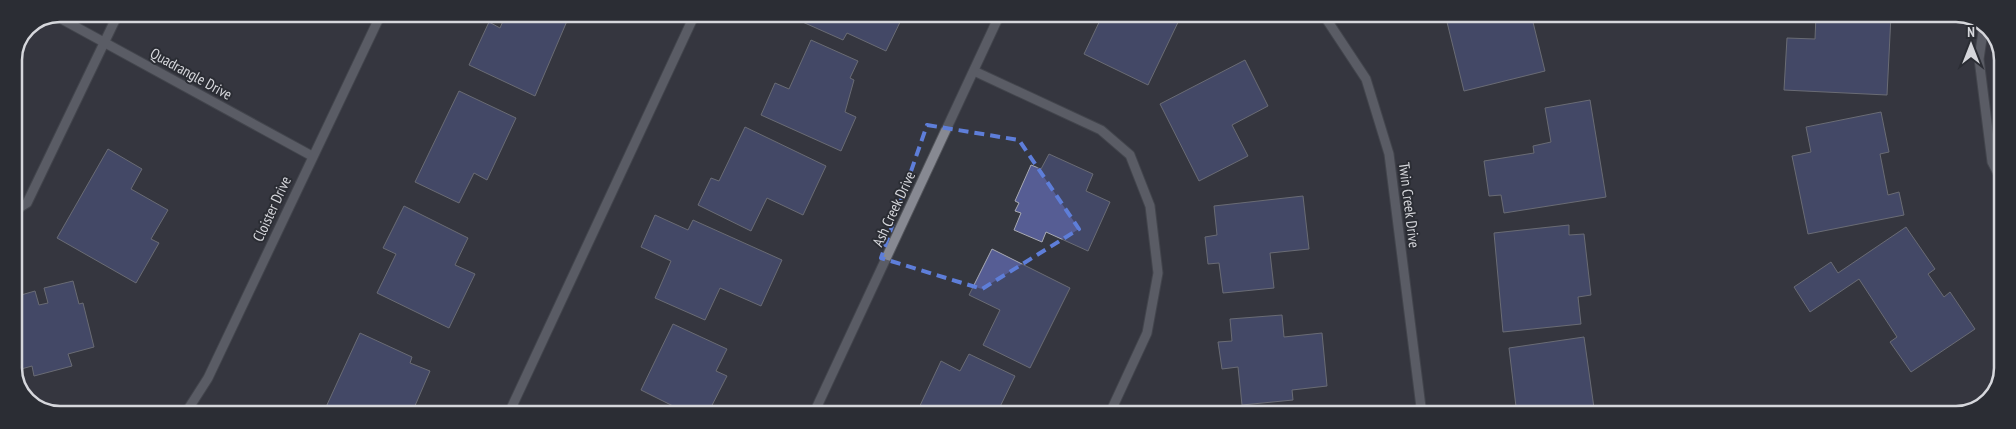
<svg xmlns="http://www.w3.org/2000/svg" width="2016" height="429" font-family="'PT Sans Narrow',sans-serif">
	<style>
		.building { fill: #565d94; stroke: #a9abb4 }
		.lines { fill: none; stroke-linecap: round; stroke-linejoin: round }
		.minor-casing { stroke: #54565c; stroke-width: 11 }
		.minor { stroke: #878992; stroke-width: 9 }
		.marked { fill: none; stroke: #5e7ed9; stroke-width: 4; stroke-dasharray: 10 6; stroke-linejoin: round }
		.labels { text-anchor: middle; stroke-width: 4; stroke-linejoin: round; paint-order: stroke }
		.street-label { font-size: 15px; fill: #d6d7dc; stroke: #2b2d34 }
		.rim { fill: none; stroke: #d6d7dc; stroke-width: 2.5 }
	</style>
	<rect width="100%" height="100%" fill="#35373f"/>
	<g class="building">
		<path d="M254 14H271L268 20Z"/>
		<path d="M506 14H570L535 96 469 65 489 22 500 28Z"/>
		<path d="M801 14H904L886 51 847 33 843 40 798 20Z"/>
		<path d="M1103 14H1182L1148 85 1084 54Z"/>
		<path d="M1445 14H1531L1545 71 1464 91Z"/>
		<path d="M1816 15H1891L1887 95 1784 90 1787 38 1815 39Z"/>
		<path d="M811 40 858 61 850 78 854 80 845 112 856 117 841 151 761 115 775 83 789 89Z"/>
		<path d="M1245 60 1268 106 1232 125 1248 156 1199 181 1160 104Z"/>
		<path d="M459 91 516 118 487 180 474 173 459 203 415 182Z"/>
		<path d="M1590 100 1606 197 1504 213 1501 195 1489 196 1484 161 1534 153 1533 146 1551 142 1545 108Z"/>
		<path d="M1881 112 1889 152 1880 154 1888 195 1899 192 1904 215 1808 234 1792 156 1811 152 1806 127Z"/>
		<path d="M745 127 826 166 803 215 767 198 751 231 698 205 711 178 719 181Z"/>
		<path d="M108 149 142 169 131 189 168 210 151 239 159 243 136 283 57 238Z"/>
		<path d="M1049 154 1093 174 1086 191 1110 202 1088 251 1046 232 1042 242 1014 230 1021 213 1015 211 1019 203 1015 201 1031 165 1041 169Z"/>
		<path d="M1303 196 1309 249 1270 253 1274 288 1223 293 1219 263 1208 264 1205 237 1217 235 1214 206Z"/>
		<path d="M404 206 468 238 455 265 475 274 449 328 377 293 396 254 383 248Z"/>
		<path d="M655 215 688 230 693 220 782 260 761 306 720 288 705 320 655 298 671 261 641 247Z"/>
		<path d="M1569 225V235L1584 234 1591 295 1578 297 1581 324 1503 332 1494 233Z"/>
		<path d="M1906 227 1935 269 1928 274 1944 297 1950 292 1975 329 1911 372 1890 342 1897 337 1859 279 1810 312 1794 287 1831 262 1838 273Z"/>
		<path d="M992 249 1070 288 1030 368 983 345 1000 310 969 295Z"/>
		<path d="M73 281 79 304 83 303 94 347 68 354 72 366 34 376 32 366 14 371V297L35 291 39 305 48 303 44 288Z"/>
		<path d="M1282 315 1284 337 1322 333 1327 386 1292 390 1293 400 1242 405 1238 367 1222 369 1218 342 1232 341 1230 319Z"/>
		<path d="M673 324 727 349 716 371 727 376 707 415H691L641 390Z"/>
		<path d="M360 333 412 357 410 363 430 371 411 415H344L326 407Z"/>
		<path d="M1584 337 1595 415H1535V414L1517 415 1509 348Z"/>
		<path d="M969 354 1015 376 996 415H923L917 412 941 361 960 371Z"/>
		<path d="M605 409 617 415H603Z"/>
		<path d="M1309 412 1310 415H1286Z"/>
	</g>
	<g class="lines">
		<defs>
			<g id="minor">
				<path d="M1323 14 1366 79 1389 154 1422 415"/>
				<path d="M56 16 312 156"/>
				<path d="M1984 25 1979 59 1992 162 2002 181"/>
				<path d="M974 71 1101 130 1130 155 1150 206 1158 273 1147 333 1109 415"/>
				<path d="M14 211 27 203 118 14"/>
				<path d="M185 414 208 378 381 14"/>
				<path d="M508 415 695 14"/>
				<path d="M813 415 1000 14"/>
			</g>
		</defs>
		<use href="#minor" class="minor-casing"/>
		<use href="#minor" class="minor"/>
	</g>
	<path d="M0 0H2016V429H0ZM927 125 1019 140 1079 229 982 289 881 258Z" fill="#35373f" fill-opacity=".55" fill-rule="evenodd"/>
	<path class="marked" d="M927 125 1019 140 1079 229 982 289 881 258Z"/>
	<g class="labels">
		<g class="street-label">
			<text transform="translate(191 74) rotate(29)" y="5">Quadrangle Drive</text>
			<text transform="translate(1409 205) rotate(83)" y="5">Twin Creek Drive</text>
			<text transform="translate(272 209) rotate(-65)" y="5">Cloister Drive</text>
			<text transform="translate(894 209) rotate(-65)" y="5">Ash Creek Drive</text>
		</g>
	</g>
	<path d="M0 0H2016V429H0ZM60 22H1956A38 38 0 0 1 1994 60V368A38 38 0 0 1 1956 406H60A38 38 0 0 1 22 368V60A38 38 0 0 1 60 22Z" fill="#2b2d34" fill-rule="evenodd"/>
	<path class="rim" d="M60 22H1956A38 38 0 0 1 1994 60V368A38 38 0 0 1 1956 406H60A38 38 0 0 1 22 368V60A38 38 0 0 1 60 22Z"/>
	<g transform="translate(1971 45)" stroke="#2b2d34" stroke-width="4" paint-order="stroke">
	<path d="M0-4L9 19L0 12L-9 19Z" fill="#d6d7dc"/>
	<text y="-8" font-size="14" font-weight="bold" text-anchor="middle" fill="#d6d7dc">N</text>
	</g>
</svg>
